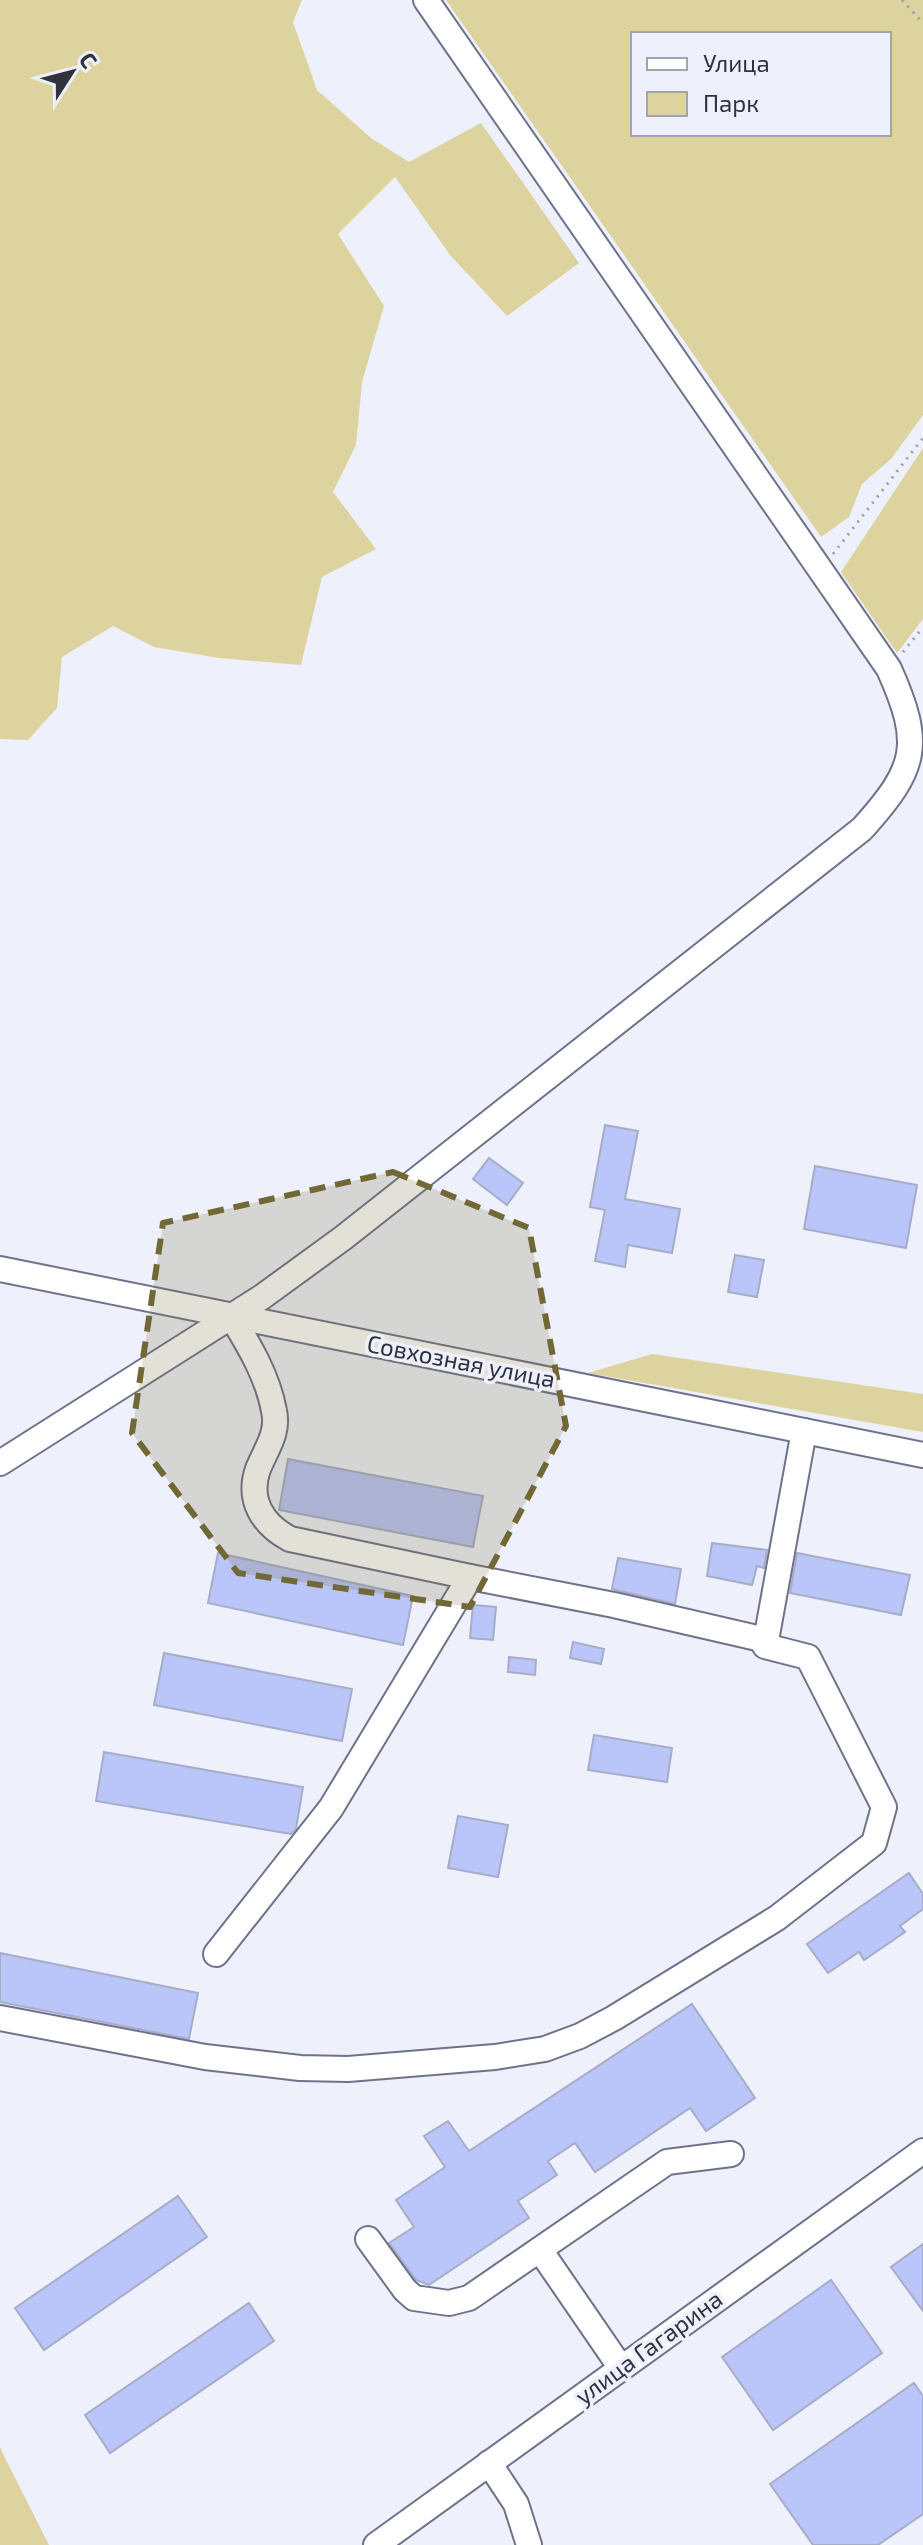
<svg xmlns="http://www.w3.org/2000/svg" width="923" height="2545" font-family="'Exo 2',sans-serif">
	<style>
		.green { fill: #ddd39f; fill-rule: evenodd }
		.building { fill: #bac5f9; stroke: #a7adc7; stroke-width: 2 }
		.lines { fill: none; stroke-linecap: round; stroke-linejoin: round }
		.minor-casing { stroke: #6e738b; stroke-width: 28 }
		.path { stroke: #9d9faa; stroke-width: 3; stroke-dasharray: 2 6; stroke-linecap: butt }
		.minor { stroke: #fff; stroke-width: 24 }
		.marked { fill: #726835; fill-opacity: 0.2; stroke: #726835; stroke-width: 6; stroke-dasharray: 16 10; stroke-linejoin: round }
		.labels { text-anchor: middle; stroke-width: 7; stroke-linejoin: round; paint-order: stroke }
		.street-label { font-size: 24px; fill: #30323c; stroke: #eef0fc }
	</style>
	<rect width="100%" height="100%" fill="#eef0fc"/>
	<g class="green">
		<path d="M0 0H302L293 22 317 90 371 138 409 162 481 123 579 263 507 316 450 255 395 177 338 234 384 306 362 382 356 445 333 492 376 549 322 577 301 665 219 658 154 647 113 626 62 657 57 708 28 740 0 739Z"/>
		<path d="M446 0H923V415L891 459 862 484 849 517 821 537ZM633 34H889V134H633Z"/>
		<path d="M923 448V619L897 653 841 572Z"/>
		<path d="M652 1354 923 1394V1432L588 1373Z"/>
		<path d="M0 2447 4 2456 49 2545H0Z"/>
	</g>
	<g class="building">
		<path d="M605 1125 638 1131 625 1199 680 1209 672 1253 628 1245 625 1267 595 1261 605 1210 590 1207Z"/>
		<path d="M489 1158 523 1183 507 1205 473 1179Z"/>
		<path d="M815 1166 917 1185 906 1248 804 1229Z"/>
		<path d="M735 1255 764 1260 757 1297 728 1292Z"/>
		<path d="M288 1459 483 1496 473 1547 279 1510Z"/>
		<path d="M712 1543 767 1550 764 1568 757 1566 752 1585 707 1576Z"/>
		<path d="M218 1553 413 1596 403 1645 208 1603Z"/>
		<path d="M797 1553 910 1575 901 1615 790 1593Z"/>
		<path d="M618 1558 681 1569 675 1604 612 1589Z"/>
		<path d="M473 1605 496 1607 493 1640 470 1638Z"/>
		<path d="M573 1642 604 1649 601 1664 570 1658Z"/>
		<path d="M164 1653 352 1689 342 1741 154 1705Z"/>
		<path d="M509 1657 536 1660 535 1675 508 1672Z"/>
		<path d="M594 1735 672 1748 667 1782 588 1770Z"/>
		<path d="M104 1752 303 1787 296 1829 291 1834 96 1801Z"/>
		<path d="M458 1816 508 1825 498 1877 448 1868Z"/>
		<path d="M909 1873 923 1894V1909L900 1926 905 1932 864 1960 859 1952 828 1973 807 1944Z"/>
		<path d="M0 1953 198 1993 189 2039 0 2002Z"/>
		<path d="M692 2004 755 2098 706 2131 690 2108 595 2172 575 2143 548 2161 557 2175 518 2201 529 2218 429 2285 416 2280 389 2243 414 2227 396 2200 445 2167 424 2136 448 2121 469 2151Z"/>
		<path d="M178 2196 207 2237 44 2350 15 2308Z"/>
		<path d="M923 2244V2311L891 2267Z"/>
		<path d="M831 2280 882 2353 773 2430 722 2357Z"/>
		<path d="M249 2303 274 2341 110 2453 85 2415Z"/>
		<path d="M914 2383 923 2396V2514L878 2545H813L770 2484Z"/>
	</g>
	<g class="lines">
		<defs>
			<g id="minor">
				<path d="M0 1269 923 1455"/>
				<path d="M231 1316C249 1345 268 1377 274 1411 279 1433 266 1449 258 1469 247 1500 263 1525 290 1539L470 1577"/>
				<path d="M0 1463 262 1297 343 1238 862 829C917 768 923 745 889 669L426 0"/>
				<path d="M216 1954 331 1808 470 1577 614 1605 766 1640"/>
				<path d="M0 2018 205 2057 300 2068 348 2069 495 2057 545 2049 580 2036 614 2018 777 1918 874 1843 884 1807 808 1657 765 1646 804 1431"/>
				<path d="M368 2239 405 2290 414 2298 449 2303 469 2298 667 2162 731 2154"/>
				<path d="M540 2250 621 2368"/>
				<path d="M489 2463 516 2504 529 2545"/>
				<path d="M376 2545 923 2151"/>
			</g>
		</defs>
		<use href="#minor" class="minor-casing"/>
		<g class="path">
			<path d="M902 0 923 23"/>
			<path d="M833 554 923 438"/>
			<path d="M903 652 923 627"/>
		</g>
		<use href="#minor" class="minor"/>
	</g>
	<path class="marked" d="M393 1172 529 1228 566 1426 470 1607 238 1573 132 1433 163 1223Z"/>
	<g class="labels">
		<g class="street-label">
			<text transform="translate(461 1362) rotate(11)" y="8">Совхозная улица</text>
			<text transform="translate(649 2348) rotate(-36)" y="8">улица Гагарина</text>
		</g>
	</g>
	<rect x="631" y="32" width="260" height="104" fill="#eef0fc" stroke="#a2a4af" stroke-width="2"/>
	<rect x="647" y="58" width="40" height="12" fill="#ffffff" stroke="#a2a4af" stroke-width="2"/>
	<text x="703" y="72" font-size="24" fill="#30323c">Улица</text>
	<rect x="647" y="92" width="40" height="24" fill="#ddd39f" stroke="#a2a4af" stroke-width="2"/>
	<text x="703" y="112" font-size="24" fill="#30323c">Парк</text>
	<g transform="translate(72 72) rotate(54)" stroke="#eef0fc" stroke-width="6" paint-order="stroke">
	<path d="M0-6L14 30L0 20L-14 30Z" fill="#30323c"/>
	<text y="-12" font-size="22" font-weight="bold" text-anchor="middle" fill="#30323c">С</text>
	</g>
</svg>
